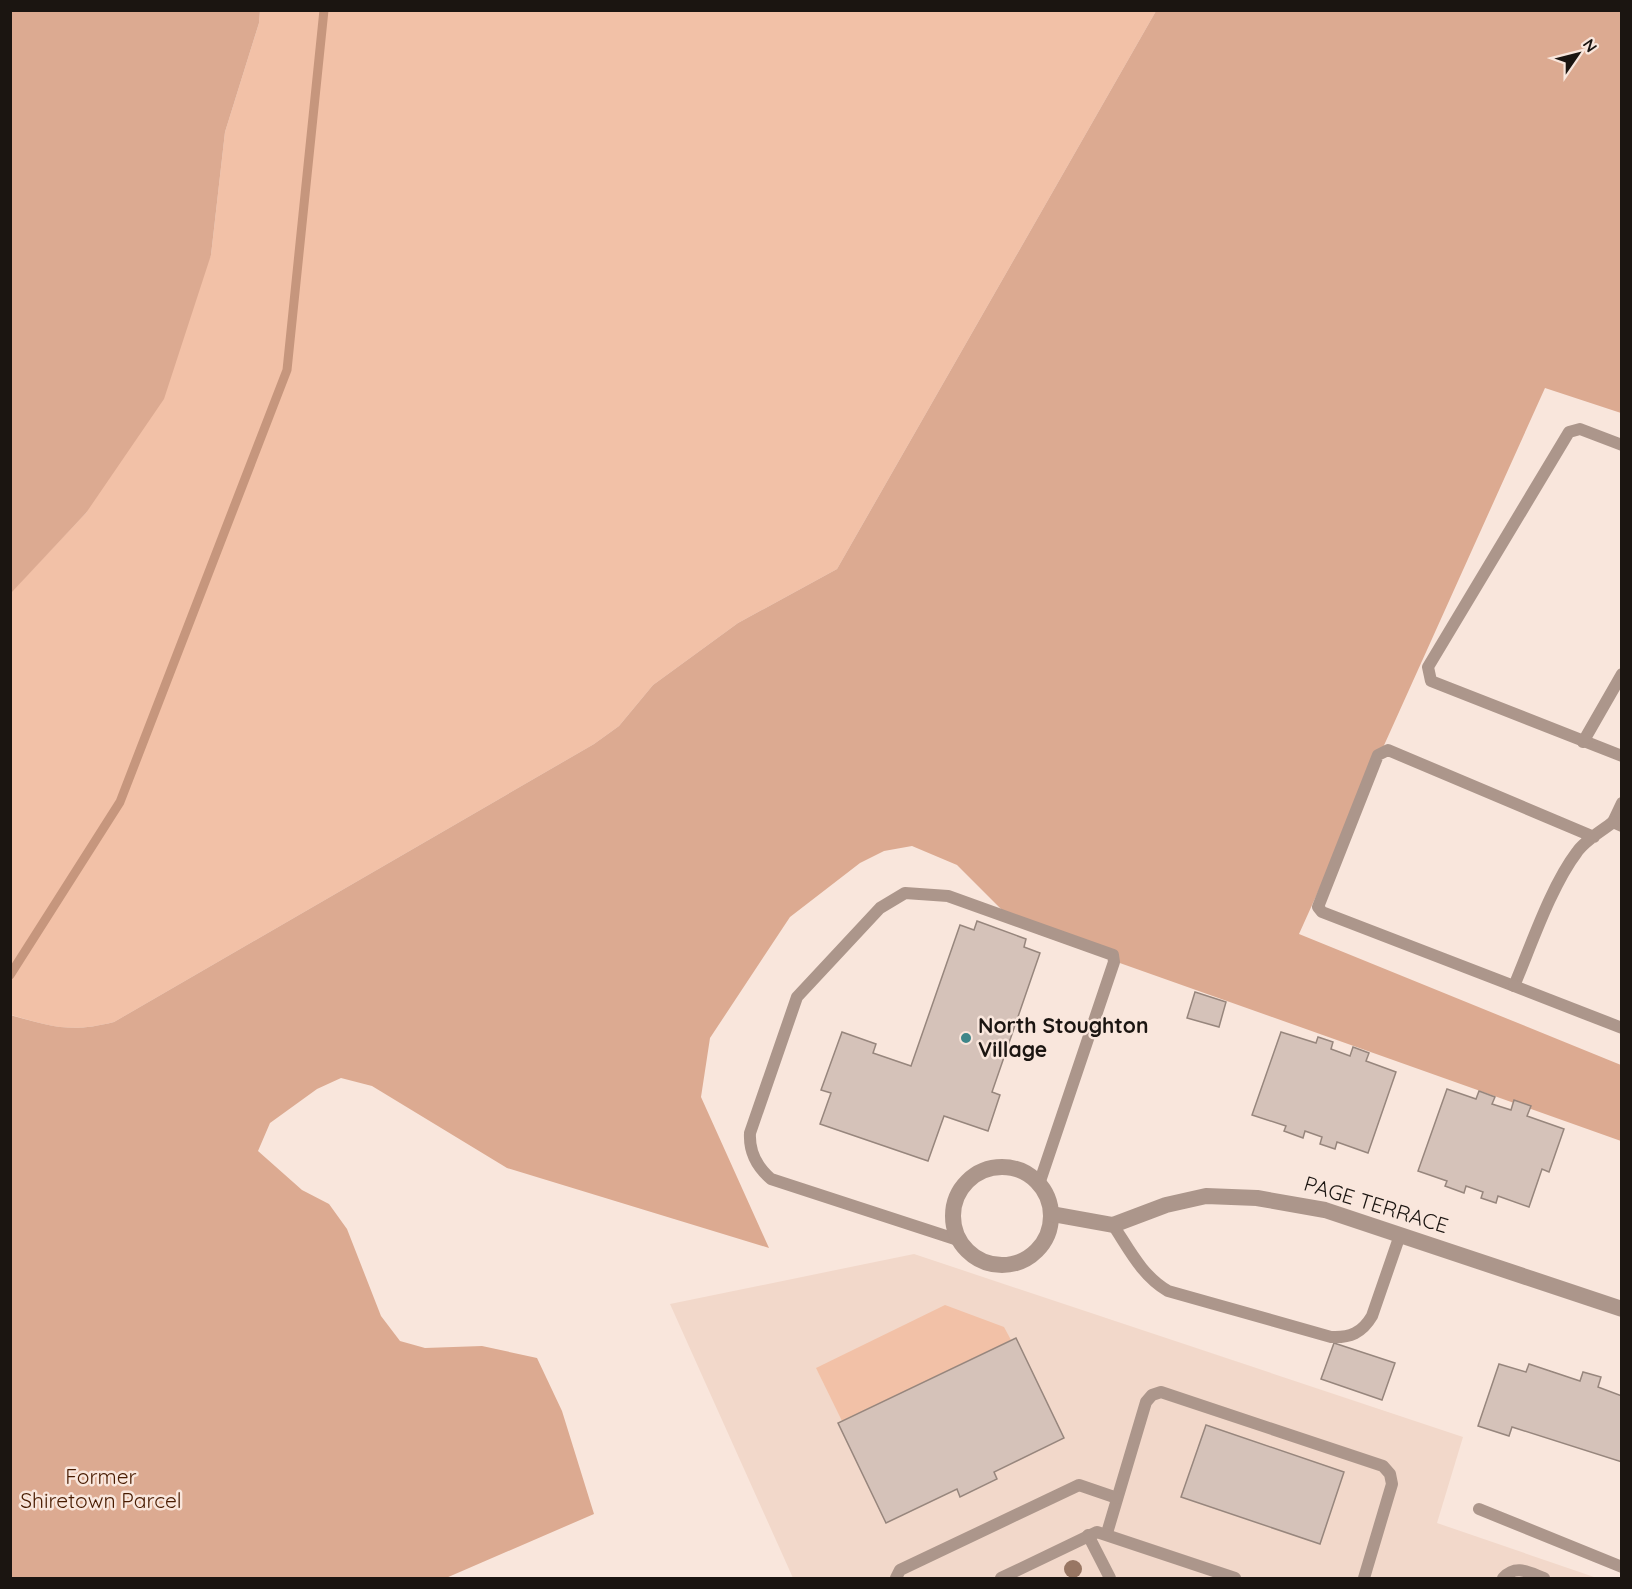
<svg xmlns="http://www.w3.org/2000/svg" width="1632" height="1589" font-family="Quicksand,sans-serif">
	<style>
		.built { fill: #f2d8ca }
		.green { fill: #f2c1a7 }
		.forest { fill: #dcaa91 }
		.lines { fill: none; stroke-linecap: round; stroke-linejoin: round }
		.stream { stroke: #c6967d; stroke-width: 9 }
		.building { fill: #d5c2b9; stroke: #97867d; stroke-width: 1.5 }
		.service { stroke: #ac968b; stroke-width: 12 }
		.minor { stroke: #ac968b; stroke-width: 16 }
		.tree { fill: #987663 }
		.poi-dot { fill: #3e8689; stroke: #f9e6dc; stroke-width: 2 }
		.labels { text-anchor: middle; stroke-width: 5; stroke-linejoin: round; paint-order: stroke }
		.poi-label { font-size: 21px; font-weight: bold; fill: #1b1511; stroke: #f9e6dc; text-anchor: start }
		.street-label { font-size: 21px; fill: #1b1511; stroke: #f9e6dc }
		.park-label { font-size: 21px; fill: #481b00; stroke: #f9e6dc }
	</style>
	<rect width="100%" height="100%" fill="#f9e6dc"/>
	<path class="built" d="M914 1254 1463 1437 1437 1523 1597 1578H793L670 1304Z"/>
	<g class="green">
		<path d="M260 11H1156L837 569 738 623 653 685 619 726 594 744 114 1022C71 1033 52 1027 11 1015L10 593 86 513 211 255 225 132 259 23Z"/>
		<path d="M945 1305 1004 1327 1011 1340 842 1421 816 1368Z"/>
	</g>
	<g class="forest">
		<path d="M11 10 260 11 259 23 225 132 211 255 164 399 86 513 11 593Z"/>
		<path d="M1156 11H1621V413L1545 388 1299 934 1621 1065V1141L1038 934 1016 924 957 865 912 846 884 851 860 863 790 917 710 1038 701 1097 769 1248 507 1168 372 1086 341 1078 317 1089 270 1123 258 1151 302 1190 329 1204 347 1229 381 1316 400 1341 425 1348 482 1346 537 1358 562 1411 594 1514 446 1578H11L10 1015C53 1027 71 1033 114 1022L594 744 619 726 653 685 738 623 837 569Z"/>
	</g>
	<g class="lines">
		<path class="stream" d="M10 975 120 802 287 370 324 10"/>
	</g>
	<g class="building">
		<path d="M977 921 1026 939 1024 947 1040 953 992 1092 1000 1095 988 1131 944 1116 928 1161 820 1124 831 1093 821 1090 842 1032 876 1044 873 1053 911 1066 960 925 974 930Z"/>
		<path d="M1195 992 1226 1002 1219 1027 1187 1018Z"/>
		<path d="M1281 1032 1316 1043 1318 1037 1333 1042 1331 1049 1350 1056 1353 1047 1369 1053 1366 1061 1396 1072 1368 1153 1337 1142 1335 1149 1320 1144 1322 1137 1305 1131 1303 1138 1284 1131 1286 1126 1252 1115Z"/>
		<path d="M1447 1089 1476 1099 1479 1091 1495 1097 1492 1104 1511 1110 1514 1100 1531 1106 1527 1116 1564 1129 1549 1172 1542 1169 1529 1207 1498 1196 1496 1203 1481 1198 1483 1192 1466 1186 1464 1193 1445 1186 1447 1181 1418 1171Z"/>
		<path d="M1016 1338 1064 1438 994 1472 997 1479 960 1497 957 1489 886 1523 838 1423Z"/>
		<path d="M1334 1343 1395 1363 1382 1400 1321 1379Z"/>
		<path d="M1499 1364 1526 1372 1529 1364 1580 1381 1583 1372 1601 1377 1598 1387 1622 1396V1462L1512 1427 1509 1436 1478 1426Z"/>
		<path d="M1206 1425 1344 1472 1320 1544 1181 1497Z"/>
	</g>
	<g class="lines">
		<g class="service">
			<path d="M1622 445 1580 429 1569 432 1428 667 1431 681 1622 756"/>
			<path d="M1583 742 1622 674"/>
			<path d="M1622 803 1613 822 1622 826"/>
			<path d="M1594 837 1388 750 1378 755 1318 907 1322 912 1514 986C1531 946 1551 886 1577 852 1585 840 1602 831 1613 822"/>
			<path d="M1514 986 1622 1028"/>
			<path d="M1113 1225C1129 1249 1142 1276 1168 1291L1331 1337C1350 1338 1362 1333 1372 1316L1400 1235"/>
			<path d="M958 1240 771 1179C757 1167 749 1151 750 1133L797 997 880 908 905 893 948 896 1113 955 1114 962 1039 1184"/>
			<path d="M1479 1509 1622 1567"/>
			<path d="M1107 1533 1146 1402 1152 1395 1161 1392 1383 1466 1390 1474 1392 1484 1364 1578"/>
			<path d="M1088 1535 1110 1578"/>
			<path d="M896 1578 900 1570 1079 1485 1117 1498"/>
			<path d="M1001 1578 1097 1532 1235 1578"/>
			<path d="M1503 1578C1516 1564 1528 1572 1544 1578"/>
		</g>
		<g class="minor">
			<circle cx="1002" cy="1216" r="49"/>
			<path d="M1052 1214 1113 1225 1166 1205 1206 1196 1257 1198 1325 1210 1622 1309"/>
		</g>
	</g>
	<circle class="tree" cx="1073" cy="1569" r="9"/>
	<circle class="poi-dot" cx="966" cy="1038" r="6"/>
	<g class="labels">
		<g class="poi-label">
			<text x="978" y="1033">North Stoughton<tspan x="978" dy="24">Village</tspan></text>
		</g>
		<g class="street-label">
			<text transform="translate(1376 1205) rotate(17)" y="7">PAGE TERRACE</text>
		</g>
		<g class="park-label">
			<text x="101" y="1484">Former<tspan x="101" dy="24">Shiretown Parcel</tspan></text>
		</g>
	</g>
	<rect width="1632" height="1589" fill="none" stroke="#1b1511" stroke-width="24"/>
	<g transform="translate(1578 54) rotate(55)" stroke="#f9e6dc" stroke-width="4.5" paint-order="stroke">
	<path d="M0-4.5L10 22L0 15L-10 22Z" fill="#1b1511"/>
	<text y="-9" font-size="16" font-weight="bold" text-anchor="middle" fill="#1b1511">N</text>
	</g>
</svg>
